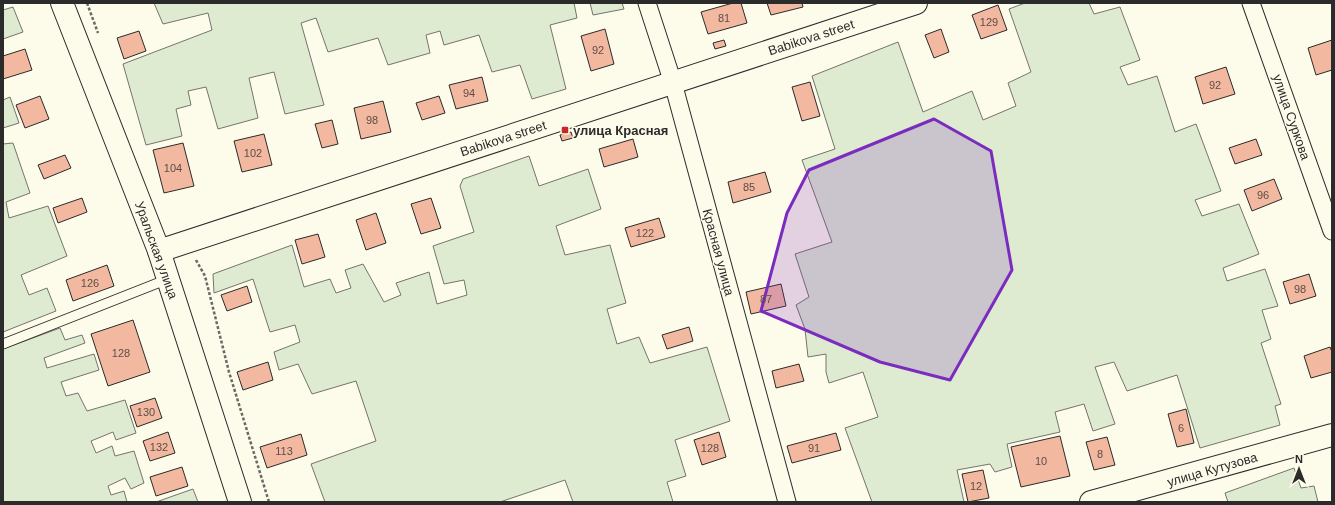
<svg xmlns="http://www.w3.org/2000/svg" width="1335" height="505" font-family="Helvetica,sans-serif">
	<style>
		.green { fill: #deebd1; stroke: #74746e }
		.building { fill: #f2b8a0; stroke: #2b2b2b }
		.lines { fill: none; stroke-linecap: round; stroke-linejoin: round }
		.service-casing { stroke: #2b2b2b; stroke-width: 11 }
		.minor-casing { stroke: #2b2b2b; stroke-width: 19 }
		.tertiary-casing { stroke: #2b2b2b; stroke-width: 24 }
		.secondary-casing { stroke: #2b2b2b; stroke-width: 24 }
		.primary-casing { stroke: #2b2b2b; stroke-width: 24 }
		.path { stroke: #6a6964; stroke-width: 2.5; stroke-dasharray: 3 2; stroke-linecap: butt }
		.service { stroke: #fdfbea; stroke-width: 9 }
		.minor { stroke: #fdfbea; stroke-width: 17 }
		.tertiary { stroke: #fdfbea; stroke-width: 22 }
		.secondary { stroke: #fdfbea; stroke-width: 22 }
		.primary { stroke: #fdfbea; stroke-width: 22 }
		.marked { fill: #7b2cbf; fill-opacity: 0.2; stroke: #7b2cbf; stroke-width: 3; stroke-linejoin: round }
		.poi-dot { fill: #c62828; stroke: #fdfbea; stroke-width: 1.5 }
		.labels { text-anchor: middle; stroke-width: 3; stroke-linejoin: round; paint-order: stroke }
		.number-label { font-size: 11px; fill: #5d4e48 }
		.street-label { font-size: 13px; fill: #2b2b2b; stroke: #fdfbea }
		.poi-label { font-size: 13px; font-weight: bold; fill: #2b2b2b; stroke: #fdfbea; text-anchor: start }
	</style>
	<rect width="100%" height="100%" fill="#fdfbea"/>
	<g class="green">
		<path d="M154 3H574L577 18 550 25 566 89 532 99 520 65 492 72 479 35 444 45 440 31 426 35 430 53 388 65 378 38 328 52 316 18 301 23 324 105 285 114 274 72 249 78 258 118 218 129 206 87 188 91 191 105 176 109 182 136 146 145 123 64 212 30 208 13 163 24Z"/>
		<path d="M590 3H622L624 9 593 15Z"/>
		<path d="M1025 3H1089L1094 14 1120 7 1140 60 1120 67 1128 85 1157 76 1175 132 1196 124 1221 191 1195 200 1202 216 1239 204 1259 254 1223 268 1227 281 1265 269 1278 306 1262 310 1271 339 1261 343 1281 404 1275 406 1280 425 1200 448 1177 375 1127 391 1114 362 1095 367 1115 424 1093 431 1084 404 1055 412 1060 432 1007 444 1012 467 995 472 990 464 957 470 964 502H872L845 428 878 417 863 372 829 383 826 372V354L808 357 805 329 796 305 809 297 795 254 832 242 802 160 835 149 812 76 898 42 923 112 972 91 983 120 1016 106 1008 83 1031 72 1009 9Z"/>
		<path d="M13 7 23 32 3 39V10Z"/>
		<path d="M10 97 19 123 3 128V100Z"/>
		<path d="M13 143 30 193 6 202 9 218 48 206 67 256 21 275 29 295 47 288 56 311 3 332V144Z"/>
		<path d="M529 156 539 186 588 169 601 209 556 226 565 255 610 245 626 303 607 309 617 344 639 337 650 363 707 347 730 421 675 440 686 476 667 482 673 502H573L565 480 500 502H325L311 464 376 441 356 381 312 394 298 364 279 370 274 352 300 342 295 325 270 332 253 279 214 293 213 274 292 245 304 287 330 279 336 293 351 288 345 270 363 264 384 302 401 295 396 283 429 272 437 304 467 295 464 280 444 284 433 246 474 232 460 186 463 179Z"/>
		<path d="M60 328 65 340 82 335 85 343 44 358 47 368 94 354 99 370 61 382 66 396 78 393 87 411 125 400 136 433 116 440 113 432 91 441 96 453 112 446 115 456 134 451 144 483 131 489 125 478 108 486 111 495 124 491 127 502H3V349Z"/>
		<path d="M1294 468 1301 488 1314 486 1318 502H1228L1225 493Z"/>
		<path d="M193 489 198 502H156Z"/>
	</g>
	<g class="building">
		<path d="M733 3H741L747 23 708 34 701 12Z"/>
		<path d="M767 3H802L803 7 771 15Z"/>
		<path d="M998 5 1007 30 981 39 972 15Z"/>
		<path d="M605 29 614 64 591 71 581 36Z"/>
		<path d="M941 29 949 52 934 58 925 35Z"/>
		<path d="M139 31 146 51 124 59 117 38Z"/>
		<path d="M724 40 726 46 715 49 713 43Z"/>
		<path d="M1332 40V70L1316 75 1308 48Z"/>
		<path d="M25 49 32 70 3 79V56Z"/>
		<path d="M1226 67 1235 94 1203 104 1195 77Z"/>
		<path d="M482 77 488 101 456 109 449 85Z"/>
		<path d="M810 82 820 116 802 121 792 87Z"/>
		<path d="M40 96 49 119 25 128 16 105Z"/>
		<path d="M439 96 445 113 422 120 416 103Z"/>
		<path d="M383 101 391 132 361 139 354 108Z"/>
		<path d="M332 120 338 144 322 148 315 124Z"/>
		<path d="M571 132 573 138 562 141 560 135Z"/>
		<path d="M264 134 272 165 242 172 234 141Z"/>
		<path d="M633 139 638 157 604 167 599 149Z"/>
		<path d="M1256 139 1262 155 1235 164 1229 148Z"/>
		<path d="M183 143 194 186 164 193 153 150Z"/>
		<path d="M65 155 71 168 44 179 38 165Z"/>
		<path d="M765 172 771 192 733 203 728 182Z"/>
		<path d="M1274 179 1282 199 1252 211 1244 190Z"/>
		<path d="M82 198 87 212 58 223 53 208Z"/>
		<path d="M431 198 441 228 421 234 411 204Z"/>
		<path d="M376 213 386 243 366 250 356 220Z"/>
		<path d="M659 218 665 237 631 247 625 228Z"/>
		<path d="M318 234 325 257 302 264 295 240Z"/>
		<path d="M107 265 114 286 73 301 66 280Z"/>
		<path d="M1309 274 1316 296 1290 304 1283 282Z"/>
		<path d="M781 284 786 306 751 314 746 292Z"/>
		<path d="M247 286 252 302 227 311 221 295Z"/>
		<path d="M133 320 150 372 108 386 91 334Z"/>
		<path d="M689 327 693 341 667 349 662 335Z"/>
		<path d="M1330 347 1332 352V372L1311 378 1304 356Z"/>
		<path d="M268 362 273 380 243 390 237 372Z"/>
		<path d="M799 364 804 381 776 388 772 371Z"/>
		<path d="M155 398 162 418 137 427 130 406Z"/>
		<path d="M1186 409 1194 443 1177 447 1168 414Z"/>
		<path d="M168 432 175 453 150 461 143 441Z"/>
		<path d="M719 432 726 457 702 465 694 440Z"/>
		<path d="M836 433 841 450 792 463 787 446Z"/>
		<path d="M301 434 307 455 267 468 260 447Z"/>
		<path d="M1060 436 1070 476 1021 487 1011 447Z"/>
		<path d="M1107 437 1115 465 1094 470 1086 442Z"/>
		<path d="M182 467 188 486 156 496 150 477Z"/>
		<path d="M983 470 989 498 968 502 962 474Z"/>
	</g>
	<g class="lines">
		<defs>
			<path id="service" d="M3 344 168 279"/>
			<g id="minor">
				<path d="M647 3 673 83 787 502"/>
				<path d="M1251 3 1332 231"/>
			</g>
			<path id="tertiary" d="M1091 502 1332 435"/>
			<path id="secondary" d="M159 251 240 502"/>
			<path id="primary" d="M62 3 159 251 916 3"/>
		</defs>
		<use href="#service" class="service-casing"/>
		<use href="#minor" class="minor-casing"/>
		<use href="#tertiary" class="tertiary-casing"/>
		<use href="#secondary" class="secondary-casing"/>
		<use href="#primary" class="primary-casing"/>
		<g class="path">
			<path d="M87 3 98 33"/>
			<path d="M196 260 205 276 229 372 269 502"/>
		</g>
		<use href="#service" class="service"/>
		<use href="#minor" class="minor"/>
		<use href="#tertiary" class="tertiary"/>
		<use href="#secondary" class="secondary"/>
		<use href="#primary" class="primary"/>
	</g>
	<path class="marked" d="M934 119 991 151 1012 270 950 380 880 362 761 311 787 213 809 170Z"/>
	<rect class="poi-dot" x="561" y="126" width="8" height="8" rx="2"/>
	<g class="labels">
		<g class="number-label">
			<text x="724" y="22">81</text>
			<text x="989" y="26">129</text>
			<text x="598" y="54">92</text>
			<text x="1215" y="89">92</text>
			<text x="469" y="97">94</text>
			<text x="372" y="124">98</text>
			<text x="253" y="157">102</text>
			<text x="173" y="172">104</text>
			<text x="749" y="191">85</text>
			<text x="1263" y="199">96</text>
			<text x="645" y="237">122</text>
			<text x="90" y="287">126</text>
			<text x="1300" y="293">98</text>
			<text x="766" y="303">87</text>
			<text x="121" y="357">128</text>
			<text x="146" y="416">130</text>
			<text x="1181" y="432">6</text>
			<text x="159" y="451">132</text>
			<text x="710" y="452">128</text>
			<text x="814" y="452">91</text>
			<text x="284" y="455">113</text>
			<text x="1100" y="458">8</text>
			<text x="1041" y="465">10</text>
			<text x="976" y="490">12</text>
		</g>
		<g class="street-label">
			<text transform="translate(811 37) rotate(-18)" y="5">Babikova street</text>
			<text transform="translate(1292 117) rotate(71)" y="5">улица Суркова</text>
			<text transform="translate(503 138) rotate(-18)" y="5">Babikova street</text>
			<text transform="translate(157 250) rotate(70)" y="5">Уральская улица</text>
			<text transform="translate(719 252) rotate(75)" y="5">Красная улица</text>
			<text transform="translate(1212 469) rotate(-16)" y="5">улица Кутузова</text>
		</g>
		<g class="poi-label">
			<text x="573" y="135">улица Красная</text>
		</g>
	</g>
	<rect width="1335" height="505" fill="none" stroke="#2b2b2b" stroke-width="8"/>
	<g transform="translate(1299 469)" stroke="#fdfbea" stroke-width="3" paint-order="stroke">
	<path d="M0-3L7 15L0 10L-7 15Z" fill="#2b2b2b"/>
	<text y="-6" font-size="11" font-weight="bold" text-anchor="middle" fill="#2b2b2b">N</text>
	</g>
</svg>
